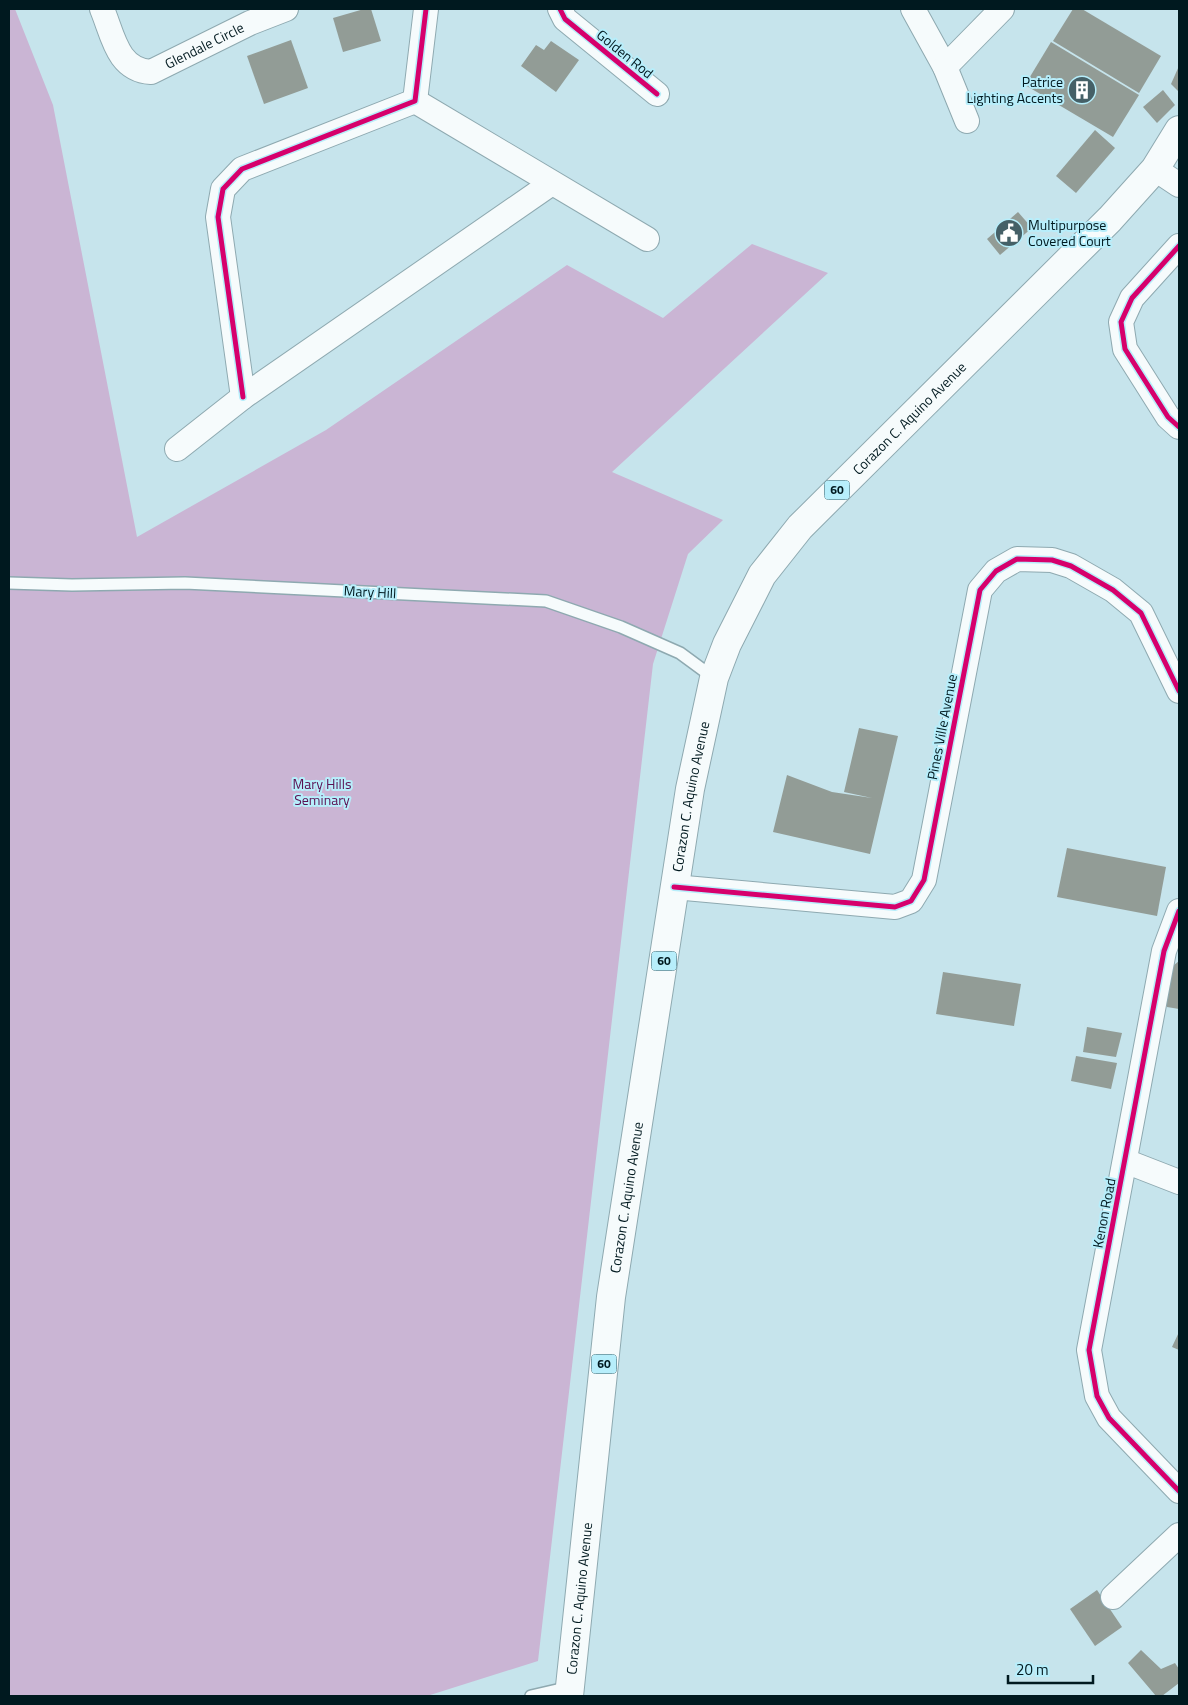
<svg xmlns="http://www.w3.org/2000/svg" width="1188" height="1705" font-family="'Titillium Web',sans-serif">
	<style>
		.forest { fill: #cab5d4 }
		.building { fill: #929c96 }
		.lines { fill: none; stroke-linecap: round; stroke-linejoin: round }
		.lane-casing { stroke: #8ea9b0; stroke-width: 14 }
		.street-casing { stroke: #8ea9b0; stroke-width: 26 }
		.primary-casing { stroke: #8ea9b0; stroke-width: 30 }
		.lane { stroke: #f6fbfc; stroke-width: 11 }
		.street { stroke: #f6fbfc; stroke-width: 24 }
		.primary { stroke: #f6fbfc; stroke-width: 28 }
		.cycleway-casing { stroke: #b7eefb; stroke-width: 8 }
		.cycleway { stroke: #d6006c; stroke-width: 5 }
		.labels { text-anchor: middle; stroke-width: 4; stroke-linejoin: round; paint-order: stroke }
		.shield { fill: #b7eefb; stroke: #375961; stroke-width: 1 }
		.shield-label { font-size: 12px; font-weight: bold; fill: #00191f }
		.street-label { font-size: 14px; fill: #00191f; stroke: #b7eefb }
		.poi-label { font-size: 14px; fill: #00191f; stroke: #b7eefb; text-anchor: end }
		.park-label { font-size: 14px; fill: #5b1051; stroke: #b7eefb }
	</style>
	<rect width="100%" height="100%" fill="#c6e4ec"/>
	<path class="forest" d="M9 9H15L53 105 137 537 326 430 567 265 663 318 752 244 828 273 612 472 723 520 688 554 653 664 538 1661 427 1696H9Z"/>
	<g class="building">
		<path d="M364 9H371L381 41 343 52 333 18Z"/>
		<path d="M1073 9H1082L1161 56 1139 93 1053 41Z"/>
		<path d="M291 40 308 88 264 104 247 56Z"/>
		<path d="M551 41 579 60 556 92 521 66 536 45 544 50Z"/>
		<path d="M1051 42 1139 95 1113 137 1025 85Z"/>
		<path d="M1179 66V92L1171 84Z"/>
		<path d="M1163 90 1175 105 1157 123 1143 107Z"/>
		<path d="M1095 130 1115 148 1076 193 1056 176Z"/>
		<path d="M1018 212 1032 228 1000 255 987 239Z"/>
		<path d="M859 728 898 736 870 854 773 832 787 775 832 792 872 798 844 792Z"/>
		<path d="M1067 848 1166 867 1157 916 1057 897Z"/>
		<path d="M1179 961V1009L1167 1007 1163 988 1168 970Z"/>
		<path d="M943 972 1021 984 1014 1026 936 1014Z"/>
		<path d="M1087 1027 1122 1033 1116 1057 1083 1052Z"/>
		<path d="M1076 1056 1117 1063 1111 1089 1071 1081Z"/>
		<path d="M1179 1332V1350L1172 1347Z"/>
		<path d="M1097 1590 1122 1627 1095 1646 1070 1609Z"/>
		<path d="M1141 1650 1161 1669 1175 1663 1179 1669V1683L1162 1696H1156L1128 1663Z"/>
	</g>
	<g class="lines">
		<defs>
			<g id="lane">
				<path d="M9 583 72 585 185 583 546 601 621 627 680 653 714 678"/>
				<path d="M531 1696 570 1687"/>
			</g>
			<g id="street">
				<path id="s1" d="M102 9C113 35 117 70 151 72L250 23 286 9"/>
				<path d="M560 9 565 19 657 94"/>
				<path d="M913 9 945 67 967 121"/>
				<path d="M945 67 1002 9"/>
				<path d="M415 101 647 239"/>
				<path d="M1155 169 1179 185"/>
				<path d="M1179 246 1132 298 1121 322 1125 349 1168 417 1179 427"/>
				<path d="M243 397 218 217 223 189 242 169 415 101 426 9"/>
				<path d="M177 449 243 397 552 183"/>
				<path d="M674 887 895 907 911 901 924 880 980 590 996 571 1017 559 1052 560 1071 566 1113 590 1141 613 1179 691"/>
				<path d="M1179 911 1164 951 1089 1350 1097 1396 1109 1418 1179 1491"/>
				<path d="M1125 1161 1179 1182"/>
				<path d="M1113 1597 1179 1535"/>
			</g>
			<g id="primary">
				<path id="s2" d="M569 1696 611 1297 690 789 714 678 727 644 762 575 800 527 1110 219 1155 169 1179 130"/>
			</g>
		</defs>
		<use href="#lane" class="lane-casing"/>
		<use href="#street" class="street-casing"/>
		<use href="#primary" class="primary-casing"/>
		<use href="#lane" class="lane"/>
		<use href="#street" class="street"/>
		<use href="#primary" class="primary"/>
		<defs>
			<g id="cycleway">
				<path d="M560 9 565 19 657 94"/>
				<path d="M1179 246 1132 298 1121 322 1125 349 1168 417 1179 427"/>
				<path d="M243 397 218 217 223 189 242 169 415 101 426 9"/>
				<path d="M674 887 895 907 911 901 924 880 980 590 996 571 1017 559 1052 560 1071 566 1113 590 1141 613 1179 691"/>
				<path d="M1179 911 1164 951 1089 1350 1097 1396 1109 1418 1179 1491"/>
			</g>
		</defs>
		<use href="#cycleway" class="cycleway-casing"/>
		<use href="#cycleway" class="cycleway"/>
	</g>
	<defs>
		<symbol id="building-disc" viewBox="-11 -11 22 22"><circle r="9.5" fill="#456067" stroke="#b7eefb"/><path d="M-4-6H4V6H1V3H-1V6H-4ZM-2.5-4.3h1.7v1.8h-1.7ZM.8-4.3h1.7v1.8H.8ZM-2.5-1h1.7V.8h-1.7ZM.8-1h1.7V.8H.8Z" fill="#fff"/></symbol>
		<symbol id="civic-disc" viewBox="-11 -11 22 22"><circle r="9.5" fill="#456067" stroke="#b7eefb"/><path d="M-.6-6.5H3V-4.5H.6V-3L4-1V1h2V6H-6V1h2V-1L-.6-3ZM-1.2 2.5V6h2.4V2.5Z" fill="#fff"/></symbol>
	</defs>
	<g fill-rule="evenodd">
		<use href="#building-disc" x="1066" y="74" width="32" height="32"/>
		<use href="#civic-disc" x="993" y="217" width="32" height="32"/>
	</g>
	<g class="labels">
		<g class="shield">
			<rect x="824.5" y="480.5" width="25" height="19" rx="4"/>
			<rect x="651.5" y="951.5" width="25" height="19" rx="4"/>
			<rect x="591.5" y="1354.5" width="25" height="19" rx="4"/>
		</g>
		<g class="shield-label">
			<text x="837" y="494">60</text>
			<text x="664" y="965">60</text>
			<text x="604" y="1368">60</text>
		</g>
		<g class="street-label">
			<text dy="5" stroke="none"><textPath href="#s1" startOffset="145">Glendale Circle</textPath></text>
			<text transform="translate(625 54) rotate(39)" y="5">Golden Rod</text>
			<text dy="5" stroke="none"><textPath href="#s2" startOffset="1358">Corazon C. Aquino Avenue</textPath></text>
			<text transform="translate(370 592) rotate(3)" y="5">Mary Hill</text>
			<text transform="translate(942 727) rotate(-79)" y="5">Pines Ville Avenue</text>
			<text dy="5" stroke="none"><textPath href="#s2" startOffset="908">Corazon C. Aquino Avenue</textPath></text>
			<text dy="5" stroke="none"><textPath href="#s2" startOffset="502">Corazon C. Aquino Avenue</textPath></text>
			<text transform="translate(1104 1213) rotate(-79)" y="5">Kenon Road</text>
			<text dy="5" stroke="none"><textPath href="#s2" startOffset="98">Corazon C. Aquino Avenue</textPath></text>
		</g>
		<g class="poi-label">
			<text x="1063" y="87">Patrice<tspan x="1063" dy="16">Lighting Accents</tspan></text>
			<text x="1028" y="230" text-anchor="start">Multipurpose<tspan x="1028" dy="16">Covered Court</tspan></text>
		</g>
		<g class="park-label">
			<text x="322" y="789">Mary Hills<tspan x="322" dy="16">Seminary</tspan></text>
		</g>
	</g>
	<rect width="1188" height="1705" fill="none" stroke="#00191f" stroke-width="20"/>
	<path d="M1008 1675v8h85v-8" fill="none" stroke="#00191f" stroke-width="2.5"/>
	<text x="1016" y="1675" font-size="15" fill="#00191f" stroke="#b7eefb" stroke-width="4" paint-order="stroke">20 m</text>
</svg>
